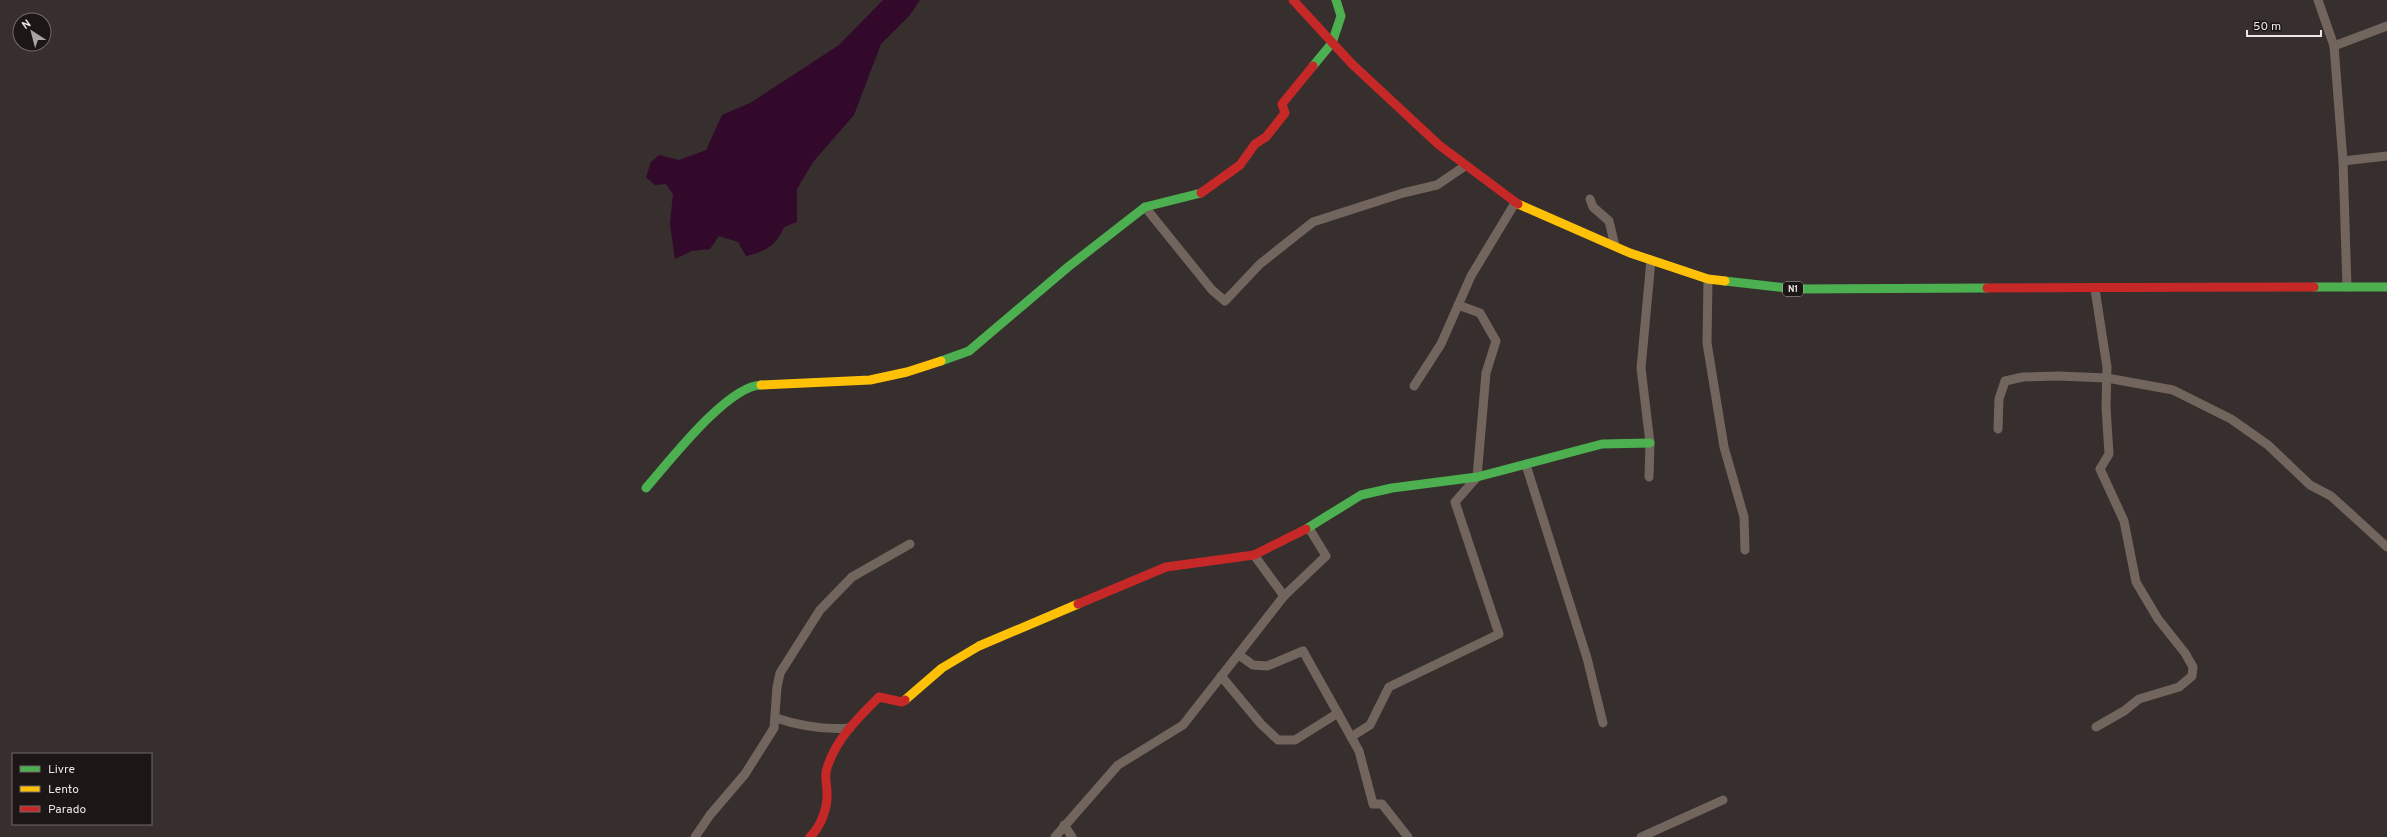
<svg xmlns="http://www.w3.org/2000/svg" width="2387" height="837" font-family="Overpass,sans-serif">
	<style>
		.water { fill: #32082b }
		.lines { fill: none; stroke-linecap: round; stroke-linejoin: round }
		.street { stroke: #72655d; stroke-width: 9 }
		.fast { stroke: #4caf50; stroke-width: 9 }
		.slow { stroke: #ffc107; stroke-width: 9 }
		.jam { stroke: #c62828; stroke-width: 9 }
		.labels { text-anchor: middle; stroke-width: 3; stroke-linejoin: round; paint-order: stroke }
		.shield { fill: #1c1716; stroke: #aea7a6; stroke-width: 1 }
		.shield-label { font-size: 9px; font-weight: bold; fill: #ede5e4 }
	</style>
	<rect width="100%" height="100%" fill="#362f2e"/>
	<path class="water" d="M883 0H920L910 15 881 44 854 115 813 162 797 189V222L784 227C777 245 765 252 746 256L738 242 719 236 710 249 692 251 675 259 670 224 673 194 666 184 655 185 646 177 651 162 659 155 679 160 706 150 722 115 750 103 839 45Z"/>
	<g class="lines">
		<g class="street">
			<path d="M2318 0 2334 46 2343 161 2347 287"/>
			<path d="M2334 46 2387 26"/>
			<path d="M2343 161 2387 156"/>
			<path d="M1590 199 1593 207 1609 221 1615 246"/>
			<path d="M1145 207 1212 290 1225 301 1260 264 1313 222 1403 193 1437 185 1465 166"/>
			<path d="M1708 279 1707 343 1724 447 1744 517 1745 550"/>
			<path d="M2095 289 2107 367 2106 407 2109 454 2100 469 2124 521 2136 582 2158 619 2185 653 2193 667 2192 676 2179 687 2139 699 2124 711 2096 727"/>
			<path d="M1414 386 1441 344 1471 276 1515 203"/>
			<path d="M1998 429 1999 399 2005 381 2023 377 2058 376 2107 378 2173 390 2231 419 2268 445 2310 485 2331 496 2387 547"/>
			<path d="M1526 465 1587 658 1603 723"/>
			<path d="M1649 477 1650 443 1641 368 1651 260"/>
			<path d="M1254 555 1284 596"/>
			<path d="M1239 655 1253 665 1267 666 1303 651 1359 751 1373 804H1382L1408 837"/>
			<path d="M1221 676 1261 724 1278 740H1295L1338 713"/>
			<path d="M776 718C800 726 825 730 850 728"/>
			<path d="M1351 737 1370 725 1389 687 1499 634 1455 502 1477 477 1486 373 1496 341 1480 313 1458 305"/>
			<path d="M1064 825 1072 837"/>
			<path d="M695 837 710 815 745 774 774 728 777 687 780 673 820 610 852 577 910 544"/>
			<path d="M1055 837 1118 765 1183 725 1284 596 1326 556 1309 528"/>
			<path d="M1641 837 1723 800"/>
		</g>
		<g class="fast">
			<path d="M1313 66 1332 43 1341 16 1336 0"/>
			<path d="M1725 281 1795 289 1987 288"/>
			<path d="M2314 287H2387"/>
			<path d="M941 361 969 351 1068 267 1145 207 1201 193"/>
			<path d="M646 488C669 462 727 386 761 385"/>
			<path d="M1306 529 1361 495 1392 488 1477 477 1602 444 1650 443"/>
		</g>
		<g class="slow">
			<path d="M1518 204 1630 253 1708 279 1725 281"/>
			<path d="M761 385 870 380 907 372 941 361"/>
			<path d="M905 700 942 668 979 646 1078 604"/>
		</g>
		<g class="jam">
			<path d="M1293 0 1352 64 1439 145 1518 204"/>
			<path d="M1201 193 1240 165 1255 144 1266 137 1285 113 1282 104 1313 66"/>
			<path d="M1987 288 2314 287"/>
			<path d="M1078 604 1166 567 1254 555 1306 529"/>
			<path d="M810 837C821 826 828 808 827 792 827 784 824 776 827 768 836 739 858 718 879 697L902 702 905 700"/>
		</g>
	</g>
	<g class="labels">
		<rect class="shield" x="1783" y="282" width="20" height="14" rx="3"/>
		<g class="shield-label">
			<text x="1793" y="292">N1</text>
		</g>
	</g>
	<rect x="12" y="753" width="140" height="72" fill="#1c1716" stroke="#706968"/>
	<rect x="20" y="766" width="20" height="6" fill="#4caf50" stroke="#706968"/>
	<text x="48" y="773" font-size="12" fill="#ede5e4">Livre</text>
	<rect x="20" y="786" width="20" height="6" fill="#ffc107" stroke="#706968"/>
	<text x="48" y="793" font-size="12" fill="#ede5e4">Lento</text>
	<rect x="20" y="806" width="20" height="6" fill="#c62828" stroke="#706968"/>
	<text x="48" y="813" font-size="12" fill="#ede5e4">Parado</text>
	<g transform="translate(32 32) rotate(324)"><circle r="19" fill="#1c1716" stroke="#706968"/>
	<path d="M0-3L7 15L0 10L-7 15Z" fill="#ada5a4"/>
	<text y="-6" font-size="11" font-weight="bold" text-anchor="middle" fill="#ede5e4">N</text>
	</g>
	<path d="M2247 30v6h74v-6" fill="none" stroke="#ede5e4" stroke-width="2"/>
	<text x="2253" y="30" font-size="12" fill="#ede5e4" stroke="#1c1716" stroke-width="3" paint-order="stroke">50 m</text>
</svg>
